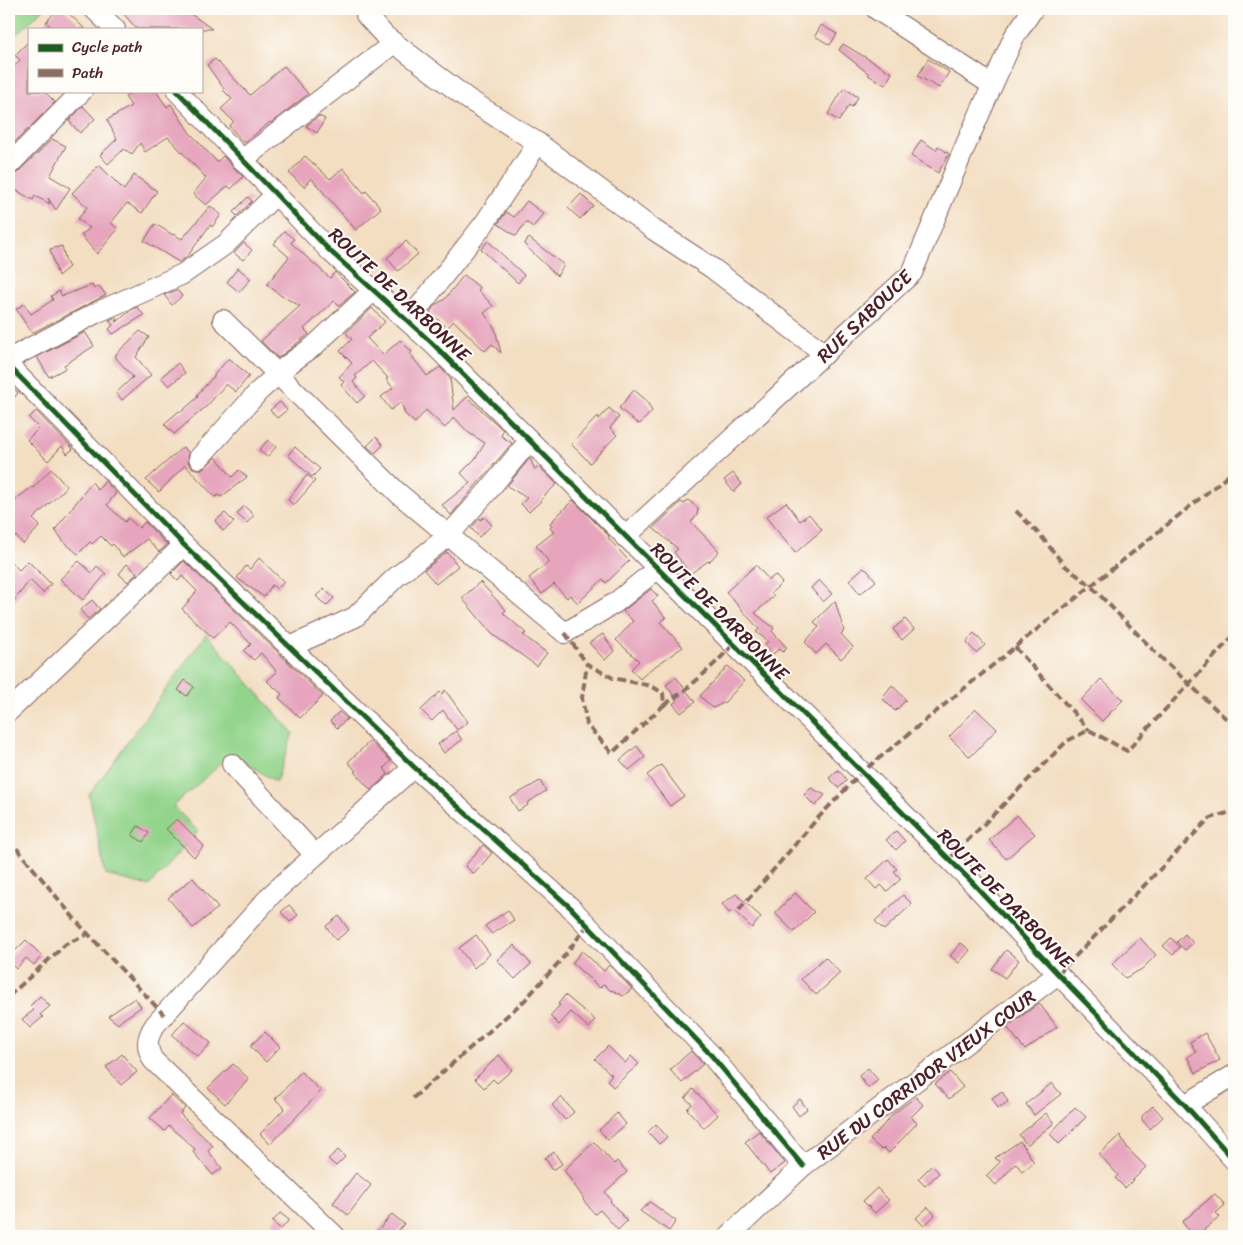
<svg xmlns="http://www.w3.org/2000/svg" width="1243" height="1245" font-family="Sriracha,sans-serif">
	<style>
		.green { fill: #92d48b; stroke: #6e7a5b }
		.building { fill: #e6a5bd }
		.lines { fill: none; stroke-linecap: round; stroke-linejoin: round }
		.minor-casing { stroke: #856260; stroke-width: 22 }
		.minor { stroke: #fff; stroke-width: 20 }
		.quiet { stroke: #8d6e63; stroke-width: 4; stroke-dasharray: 8 4; stroke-linecap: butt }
		.cycleway-casing { stroke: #fdfcf7; stroke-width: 8 }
		.cycleway { stroke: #1b5e20; stroke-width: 5 }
		.labels { text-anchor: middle; stroke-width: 4; stroke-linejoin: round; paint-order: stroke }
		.street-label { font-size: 19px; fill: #4a1f2b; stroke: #fdfcf7 }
	</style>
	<rect width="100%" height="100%" fill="#fdfcf7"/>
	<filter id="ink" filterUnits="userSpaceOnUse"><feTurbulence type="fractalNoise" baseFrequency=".02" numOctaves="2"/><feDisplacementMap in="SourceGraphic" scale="10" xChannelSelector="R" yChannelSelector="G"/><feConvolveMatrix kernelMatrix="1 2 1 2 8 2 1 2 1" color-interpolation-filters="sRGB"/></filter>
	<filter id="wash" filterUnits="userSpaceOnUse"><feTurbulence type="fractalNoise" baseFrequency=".0096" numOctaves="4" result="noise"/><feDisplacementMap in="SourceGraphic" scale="20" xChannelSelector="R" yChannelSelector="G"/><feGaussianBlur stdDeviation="1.12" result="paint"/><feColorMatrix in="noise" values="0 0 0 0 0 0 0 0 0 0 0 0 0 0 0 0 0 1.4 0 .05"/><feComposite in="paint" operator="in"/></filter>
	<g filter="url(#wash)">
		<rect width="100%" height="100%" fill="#f3dec2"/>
		<g class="green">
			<path d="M9 9H44L9 41Z"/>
			<path d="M206 634 293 733 276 782 232 754 173 806 198 831 149 886 106 875 89 795Z"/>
		</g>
		<g id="blocks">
			<g class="building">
				<path d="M58 9H64L85 29H53L46 22Z"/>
				<path d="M119 9H184L212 29H137Z"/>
				<path d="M821 25 837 34 830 45 815 36Z"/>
				<path d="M29 41V91H44L55 102 11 146 9 144V72L20 60 15 55Z"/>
				<path d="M843 44 892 73 885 85 868 75 869 74 839 50Z"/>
				<path d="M215 59 250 95 284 66 308 94 271 123 270 122 244 143 229 126 234 122 221 109 232 99 223 90 224 89 207 65Z"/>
				<path d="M928 59 949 72 939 88 918 76Z"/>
				<path d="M844 88 858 97 852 107 849 105 839 121 828 114Z"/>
				<path d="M134 91H156L167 107 171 104 190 133 217 162 223 156 243 177 231 189 228 186 206 205 193 194 206 178 168 137 145 152 140 143 132 154 124 149 108 164 100 155 117 139 107 120 131 106 125 97Z"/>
				<path d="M83 106 95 119 80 133 69 121Z"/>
				<path d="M319 116 325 119 317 133 306 126Z"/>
				<path d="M52 139 66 146 50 176 70 188 56 210 48 198 50 204 35 196 33 200 9 186V177L17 173Z"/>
				<path d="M921 140 936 150 938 146 949 154 938 173 911 156Z"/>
				<path d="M305 156 330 179 343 168 364 193 366 191 381 208 356 230 311 178 304 187 289 173Z"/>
				<path d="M99 165 124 190 134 175 157 191 142 213 127 203 111 223 118 229 97 254 81 235 90 228 78 219 87 207 72 193Z"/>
				<path d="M581 194 593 206 580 219 568 208Z"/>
				<path d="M248 197 252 201 237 216 233 212Z"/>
				<path d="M527 201 544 214 533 227 526 222 516 236 498 224 506 212 514 217Z"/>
				<path d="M210 206 221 215 212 227 210 225 187 257 179 262 144 241 155 224 173 235V234L182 239Z"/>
				<path d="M284 231 294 239 291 243 311 261 330 278 335 272 355 292 339 306 334 301 304 329 309 334 278 358 261 341 300 306 280 295 267 284 289 257 274 244Z"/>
				<path d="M529 238 564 265 557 276 524 244Z"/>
				<path d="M406 241 418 254 398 271 387 258Z"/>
				<path d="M488 241 524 275 518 283 481 249Z"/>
				<path d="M244 243 252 250 243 260 234 253Z"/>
				<path d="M62 246 66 262 69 267 58 276 50 249Z"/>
				<path d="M238 268 251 279 239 292 227 282Z"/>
				<path d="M464 275 480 288 478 290 493 306 484 313 495 329 501 353 492 344 485 351 454 321 447 328 430 312 436 304 444 300Z"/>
				<path d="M92 285 94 289 99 286 106 295 32 333 16 309 24 304 31 314 53 300 51 296 59 291 62 296Z"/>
				<path d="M177 290 182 296 172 305 164 295Z"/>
				<path d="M137 307 144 315 113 334 109 329 113 325 109 320 116 317 117 322 131 310Z"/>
				<path d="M372 308 385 322 367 338 383 355 400 340 412 352 410 354 427 376 440 367 450 378 454 410 467 397 503 430 501 436 512 443 451 515 442 505 470 483 461 473 476 458 485 443 469 433 454 417 445 428 426 410 415 423 405 414 401 402 391 410 381 397 393 388 386 379 388 378 372 361 355 376 357 378 353 382 365 396 357 403 341 385 344 382 339 377 352 363 340 351 352 339 346 333Z"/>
				<path d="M140 331 149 337 136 357 151 375 122 400 116 393 133 377 116 358V354Z"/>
				<path d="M85 332 94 346 64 365 66 368 49 377 37 357Z"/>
				<path d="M229 358 249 376 236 392 226 384 208 405 174 434 164 424 179 411 181 412 198 397 197 395 213 377H214V375Z"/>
				<path d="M178 363 185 373 169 386 161 377Z"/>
				<path d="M9 383 18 393 15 397 9 392Z"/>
				<path d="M634 390 646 400 652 411 640 424 639 423 638 424 619 408Z"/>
				<path d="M280 402 287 410 277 418 270 410Z"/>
				<path d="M609 408 619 417 610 428 617 435 590 463 571 444 598 416 599 419Z"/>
				<path d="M36 411 73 449 67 454 62 446 48 461 27 440 39 428 29 418Z"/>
				<path d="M376 437 383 445 375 453 367 446Z"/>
				<path d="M268 440 276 447 267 457 259 450Z"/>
				<path d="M183 447 189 453 188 462 191 467 196 469H203L216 457 232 477 239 470 247 477 221 497 219 495 215 497 185 465 159 492 146 480Z"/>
				<path d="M295 447 320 469 312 477 288 455Z"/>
				<path d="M530 458 535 470 538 466 557 484 542 498V500L529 512 521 504 527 498 507 486Z"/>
				<path d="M51 469 67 487 33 519 40 526 23 544 16 536 9 543V508L19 497 32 487 33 488Z"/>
				<path d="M733 473 742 484 734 492 724 480Z"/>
				<path d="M307 475 315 481 294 505 288 500Z"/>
				<path d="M105 481 116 493 107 505 125 522 128 518 139 528 145 522 167 545 159 552 147 539 123 557 113 544 111 546 101 536 92 544 90 542 78 554 65 543 55 530 92 482 98 490Z"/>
				<path d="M573 500 609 536 608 538 629 561 606 583 603 579 578 603 570 595 567 598 554 584 542 594 529 578 549 562 536 546 554 532 550 528 552 526 550 523Z"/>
				<path d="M688 500 698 508 697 515 691 522 719 551 709 562 708 561 690 574 674 552 678 549 653 528 681 502 684 504Z"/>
				<path d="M786 502 800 521 809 514 822 530 795 553 766 517Z"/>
				<path d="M244 506 254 515 247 523 237 514Z"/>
				<path d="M225 513 234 522 223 531 215 521Z"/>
				<path d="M484 517 492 525 479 537 471 528 480 518 481 520Z"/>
				<path d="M447 552 458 566 436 584 424 570Z"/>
				<path d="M259 558 284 582 277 589 272 585 264 597 237 578 246 566 250 569Z"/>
				<path d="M9 560 19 570 28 561 51 584 43 593 30 580 9 607Z"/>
				<path d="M79 561 92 573 97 566 106 574 83 600 60 579Z"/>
				<path d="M184 561 323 696 300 718 279 698 282 694 267 681 277 672 261 653 254 660 244 651 251 644 230 622 213 638 182 609 197 591 182 576 178 581 171 574Z"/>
				<path d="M127 564 137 573 128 582 119 574Z"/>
				<path d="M756 565 769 580 775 575 782 583 771 593 774 596 755 613 774 628 772 631 787 648 783 652 779 649 773 654 765 645 768 641 756 632 759 629 726 592Z"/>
				<path d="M863 568 868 571 876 581 860 594 849 580Z"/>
				<path d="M819 580 832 594 823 602 811 588Z"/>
				<path d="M480 582 506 610 503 613 526 633 523 635 547 653 537 666 492 634 462 598Z"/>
				<path d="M324 589 334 598 326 606 316 596Z"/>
				<path d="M651 589 658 596 652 601 666 618 660 622 683 647 651 669 640 679 631 669 639 661 616 640 633 621 623 611Z"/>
				<path d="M92 600 100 609 88 619 80 610Z"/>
				<path d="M835 601 844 631 841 634 853 647 841 659 826 644 816 654 805 642 819 627 814 622Z"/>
				<path d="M905 619 914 629 902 640 893 629Z"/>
				<path d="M974 633 985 645 976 653 967 643 969 638Z"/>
				<path d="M603 634 614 651 605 660 589 643Z"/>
				<path d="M728 666 744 681 725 702 713 708 700 696Z"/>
				<path d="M676 677 695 702 681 713 673 704 677 700 666 685Z"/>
				<path d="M1101 679 1123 700 1102 721 1081 700Z"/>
				<path d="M185 680 194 687 187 696 178 690Z"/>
				<path d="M892 685 906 700 895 711 882 698Z"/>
				<path d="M445 690 468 722 457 730 443 710 432 721 421 710 440 692 442 694Z"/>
				<path d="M976 709 997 729 970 757 949 737Z"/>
				<path d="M339 712 347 719 337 728 330 721Z"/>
				<path d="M456 731 462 740 444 753 438 744Z"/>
				<path d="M370 741 391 761 384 768 388 774 371 790 354 772 356 771 348 762Z"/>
				<path d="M637 746 645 757 629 770 620 760Z"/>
				<path d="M661 765 684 796 670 806 647 775Z"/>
				<path d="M838 770 847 780 839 788 829 778Z"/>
				<path d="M540 781 546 791 527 803 528 805 518 811 510 798Z"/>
				<path d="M811 788 825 795 815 806 804 795Z"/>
				<path d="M1017 815 1035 834 1006 859 989 840Z"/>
				<path d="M177 819 204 846 194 857 166 829Z"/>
				<path d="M138 826 149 833 143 842 132 835Z"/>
				<path d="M896 831 905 841 896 850 886 840Z"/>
				<path d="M483 845 492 853 474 874 465 866Z"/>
				<path d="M888 859 897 869 894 871 901 879 887 891 881 885 876 889 867 879Z"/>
				<path d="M193 878 218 908 193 928 168 898Z"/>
				<path d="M795 893 814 912 794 932 775 913Z"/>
				<path d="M736 894 761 917 752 928 733 910 729 913 722 904Z"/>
				<path d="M903 895 912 904 884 930 875 921Z"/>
				<path d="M289 905 298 915 290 922 281 912Z"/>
				<path d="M508 910 514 920 492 934 485 926Z"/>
				<path d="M339 916 349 930 336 940 326 926Z"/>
				<path d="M1185 934 1193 943 1185 950 1177 942Z"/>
				<path d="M476 935 490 954 474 968 459 948Z"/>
				<path d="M1140 938 1156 955 1142 969 1125 978 1112 964Z"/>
				<path d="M1171 938 1180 947 1173 955 1163 946Z"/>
				<path d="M26 940 42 956 34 965 26 958 16 969 9 962V957Z"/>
				<path d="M961 943 970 950 959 963 950 956Z"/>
				<path d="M514 945 531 964 515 979 497 960Z"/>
				<path d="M1006 950 1019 960 1005 978 992 969Z"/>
				<path d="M582 951 604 971 609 965 632 989 623 996 612 990 611 991 604 984 600 988 572 963Z"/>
				<path d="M825 957 840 973 816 995 801 979Z"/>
				<path d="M565 995 595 1020 589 1028 571 1012 559 1025 550 1016 560 1005 558 1004Z"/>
				<path d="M40 996 50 1006 40 1015 43 1017 30 1028 22 1019 34 1010 30 1006Z"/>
				<path d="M135 998 141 1007 122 1020 118 1024 108 1016Z"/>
				<path d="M1039 1003 1057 1027 1025 1050 1007 1027Z"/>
				<path d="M184 1021 211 1043 198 1057 172 1035Z"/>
				<path d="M265 1032 280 1047 266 1062 250 1046Z"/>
				<path d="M1205 1033 1220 1060 1196 1073 1187 1057 1196 1052 1190 1042Z"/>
				<path d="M608 1046 625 1063 631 1056 639 1064 613 1087 607 1080 612 1075 595 1059Z"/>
				<path d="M691 1051 703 1064 682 1083 670 1070Z"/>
				<path d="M122 1054 137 1072 121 1085 106 1067Z"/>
				<path d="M499 1055 512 1070 497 1083 493 1079 484 1088 475 1079Z"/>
				<path d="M233 1064 249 1079 225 1104 208 1088Z"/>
				<path d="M868 1068 878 1080 868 1088 859 1076Z"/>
				<path d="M301 1072 321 1091 270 1144 260 1134 285 1108 275 1099Z"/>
				<path d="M950 1072 963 1087 949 1099 935 1084Z"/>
				<path d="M1052 1083 1061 1094 1034 1115 1026 1104Z"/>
				<path d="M693 1089 718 1115 704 1128 687 1109 692 1104 685 1098Z"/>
				<path d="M1002 1091 1008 1102 998 1108 992 1098Z"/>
				<path d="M171 1095 185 1108 180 1114 213 1146 208 1151 222 1168 213 1175 193 1152 195 1149 169 1126 165 1131 150 1118Z"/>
				<path d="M561 1097 574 1112 565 1120 552 1105Z"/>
				<path d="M916 1097 923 1105 911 1117 917 1123 889 1153 884 1148 882 1150 870 1140 894 1113Z"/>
				<path d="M800 1099 807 1109 799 1116 792 1106Z"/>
				<path d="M1153 1106 1163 1117 1150 1129 1142 1120V1116Z"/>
				<path d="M1075 1107 1086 1117 1059 1144 1050 1134Z"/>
				<path d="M617 1113 626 1124 608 1140 599 1130Z"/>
				<path d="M1046 1113 1054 1123 1027 1145 1019 1135Z"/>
				<path d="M656 1124 667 1137 659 1144 648 1132Z"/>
				<path d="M759 1131 785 1163 770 1174 745 1142Z"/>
				<path d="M1120 1135 1128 1149 1146 1167 1125 1188 1115 1178 1118 1175 1099 1154Z"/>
				<path d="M1020 1141 1034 1162 1022 1172 1016 1163 996 1185 986 1176 1000 1162 995 1158Z"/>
				<path d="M594 1142 614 1164 617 1161 627 1172 605 1192 611 1200 610 1201 627 1221 618 1230 600 1210 595 1214 583 1200 584 1199 564 1170Z"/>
				<path d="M338 1150 345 1157 336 1166 328 1159Z"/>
				<path d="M554 1152 562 1164 553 1170 545 1158Z"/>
				<path d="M932 1165 939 1173 925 1186 918 1179Z"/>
				<path d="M356 1173 371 1185 348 1215 333 1203Z"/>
				<path d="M877 1188 889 1200 875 1213 863 1201Z"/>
				<path d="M1215 1194 1225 1205 1216 1213 1220 1217 1196 1236H1193L1182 1222Z"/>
				<path d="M650 1202 676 1221 669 1231 640 1211Z"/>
				<path d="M928 1207 935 1215 924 1226 916 1218Z"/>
				<path d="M280 1213 289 1220 281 1229 272 1222Z"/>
				<path d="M392 1214 404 1224 393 1236H373Z"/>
			</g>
		</g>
	</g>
	<g filter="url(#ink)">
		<use href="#blocks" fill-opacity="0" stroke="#856260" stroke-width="1"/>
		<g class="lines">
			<defs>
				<g id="minor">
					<path d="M94 9 115 29"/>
					<path d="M366 9V15L385 36 468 99 538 143 654 230 712 268 825 354"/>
					<path d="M876 9 992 85"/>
					<path d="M177 91 330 251 432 343 970 880 1058 974 1185 1105 1234 1160"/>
					<path d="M242 160 394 43"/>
					<path d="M9 165 82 91"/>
					<path d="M223 320 398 493 565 633 615 603 657 569"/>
					<path d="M408 321 484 224 538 143"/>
					<path d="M9 359 98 312 183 274 226 244 276 194"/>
					<path d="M9 366 184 545 414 767 571 908 711 1055 803 1166"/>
					<path d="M199 458 259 391 289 364 314 346 374 290"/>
					<path d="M625 537 912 273 967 142 1014 37 1033 9"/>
					<path d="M290 647 355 617 395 578 448 536 487 492 529 441"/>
					<path d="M9 711 184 545"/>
					<path d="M232 764 315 855"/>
					<path d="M1185 1105 1234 1075"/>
					<path d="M335 1236 153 1060C146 1047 146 1038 155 1025L272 894 414 767"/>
					<path d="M729 1236 803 1166 1058 974"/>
				</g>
			</defs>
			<use href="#minor" class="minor-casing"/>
			<use href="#minor" class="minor"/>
			<g class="quiet">
				<path d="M1016 511 1041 536 1064 565 1091 586 1156 653 1234 726"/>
				<path d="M565 633 587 664 613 678 651 686 663 693 664 705 612 753 587 725 582 698 587 664"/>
				<path d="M1015 647 1089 730"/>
				<path d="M664 705C690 688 711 668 733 645"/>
				<path d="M9 839 78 923 164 1015"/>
				<path d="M949 859 1067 741 1089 730 1127 751 1234 635"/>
				<path d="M739 910 817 819 861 773 1015 647 1234 471"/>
				<path d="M1058 974 1205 823 1211 818 1234 811"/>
				<path d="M9 996 66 944 88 934"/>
				<path d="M413 1098 525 1000 561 960 587 926"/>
			</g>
			<defs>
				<g id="cycleway">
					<path d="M177 91 330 251 432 343 970 880 1058 974 1185 1105 1234 1160"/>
					<path d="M9 366 184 545 414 767 571 908 711 1055 803 1166"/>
				</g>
			</defs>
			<use href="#cycleway" class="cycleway-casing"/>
			<use href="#cycleway" class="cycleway"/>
		</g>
	</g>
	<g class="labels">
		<g class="street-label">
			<text transform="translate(400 294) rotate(43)" y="7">ROUTE DE DARBONNE</text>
			<text transform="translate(864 316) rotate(-44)" y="7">RUE SABOUCE</text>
			<text transform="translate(720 611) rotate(45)" y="7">ROUTE DE DARBONNE</text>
			<text transform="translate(1006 898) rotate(46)" y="7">ROUTE DE DARBONNE</text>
			<text transform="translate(926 1074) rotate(-37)" y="7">RUE DU CORRIDOR VIEUX COUR</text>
		</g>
	</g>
	<rect width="1243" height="1245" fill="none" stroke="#fdfcf7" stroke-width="30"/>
	<rect x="28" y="28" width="175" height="65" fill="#fdfcf7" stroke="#b5a4a5"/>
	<rect x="38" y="44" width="25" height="8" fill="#1b5e20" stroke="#b5a4a5"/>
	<text x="72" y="52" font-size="15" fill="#4a1f2b">Cycle path</text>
	<rect x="38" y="69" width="25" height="8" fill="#8d6e63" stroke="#b5a4a5"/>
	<text x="72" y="78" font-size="15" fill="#4a1f2b">Path</text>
</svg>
